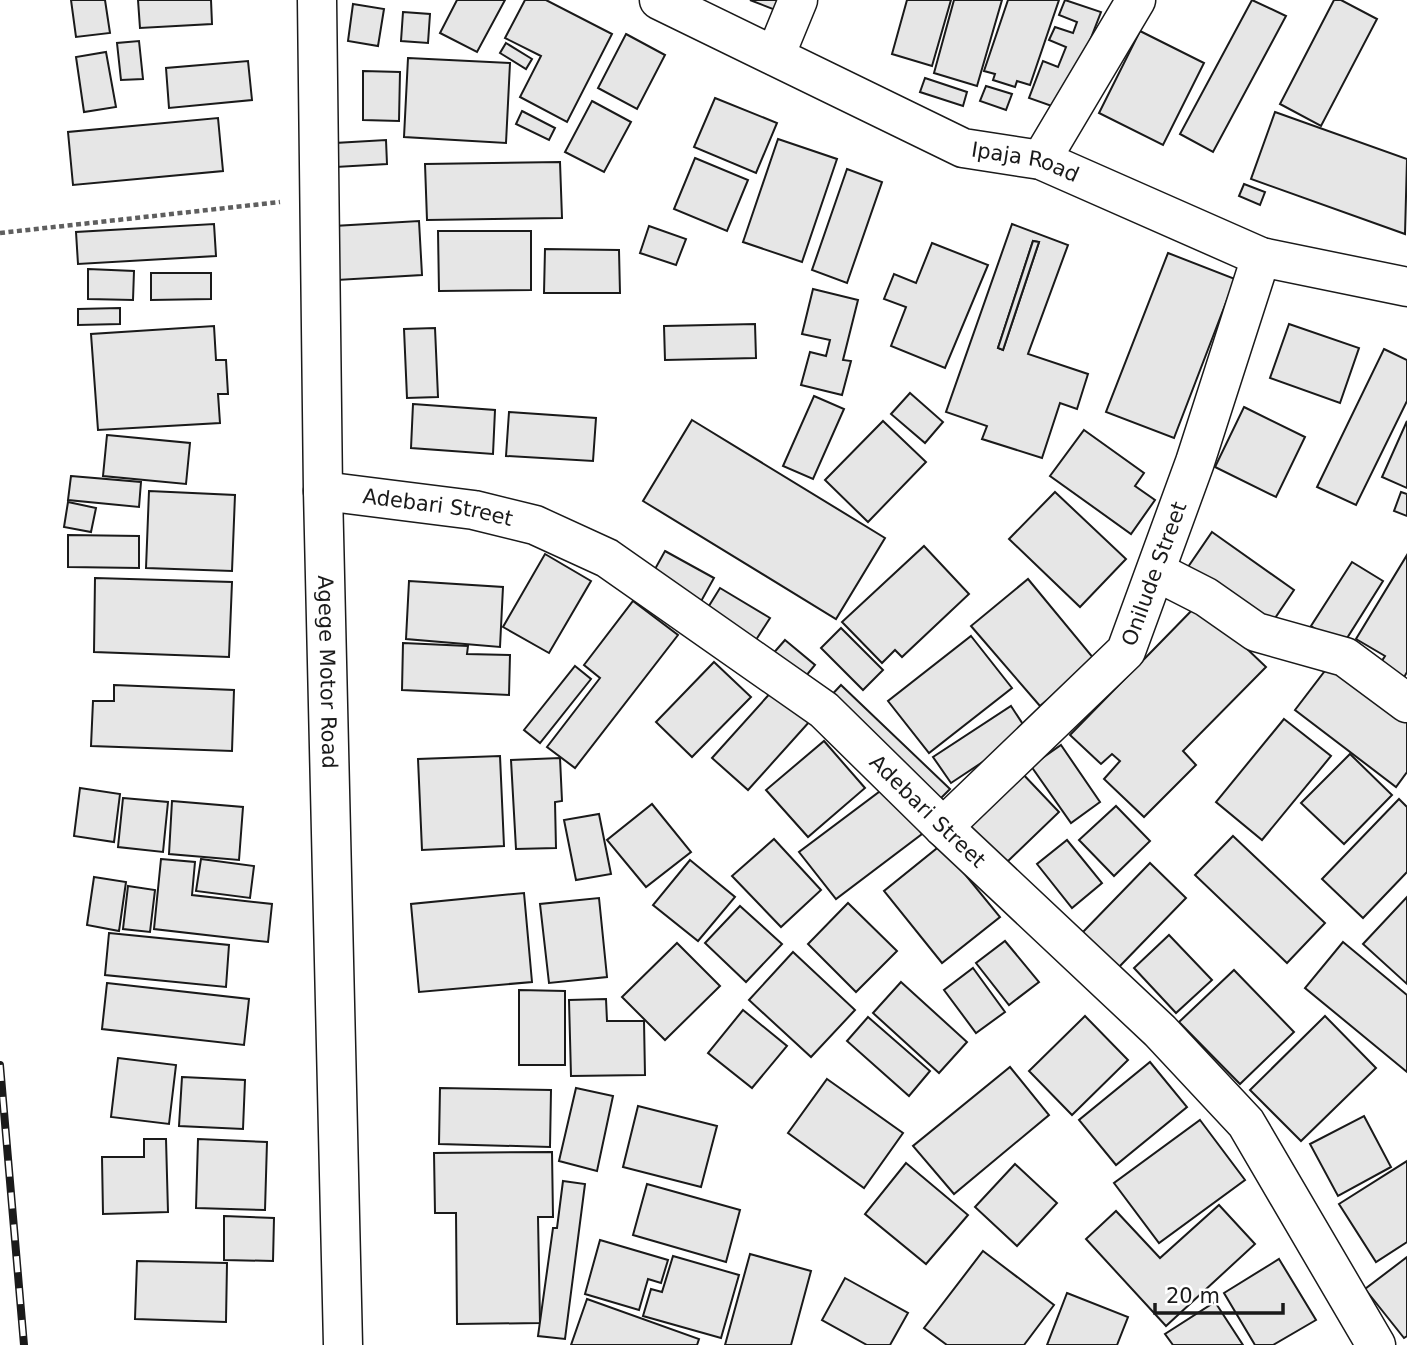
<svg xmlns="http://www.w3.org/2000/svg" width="1407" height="1345" font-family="'DejaVu Sans',sans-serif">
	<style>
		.building { fill: #e6e6e6; stroke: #1a1a1a; stroke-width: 2; fill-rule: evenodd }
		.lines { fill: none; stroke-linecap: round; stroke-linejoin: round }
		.street-casing { stroke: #1a1a1a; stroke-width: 41 }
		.secondary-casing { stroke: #1a1a1a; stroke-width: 41 }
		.path { stroke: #5f5f5f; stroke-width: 4.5; stroke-dasharray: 5 3.5; stroke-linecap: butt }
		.street { stroke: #fff; stroke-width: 38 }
		.secondary { stroke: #fff; stroke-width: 38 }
		.rail-casing { stroke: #1a1a1a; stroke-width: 8 }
		.rail { stroke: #fff; stroke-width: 5; stroke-dasharray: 16; stroke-linecap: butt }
		.labels { text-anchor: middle; stroke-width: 5; stroke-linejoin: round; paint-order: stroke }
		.street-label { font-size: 21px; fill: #1a1a1a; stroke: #fff }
	</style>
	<rect width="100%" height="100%" fill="#fff"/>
	<g class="building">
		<path d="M71 0H105L110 33 76 37Z"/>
		<path d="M138 0H211L212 24 140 28Z"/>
		<path d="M457 0H505L477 52 440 33Z"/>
		<path d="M525 0H546L612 34 567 122 520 97 541 56 505 38Z"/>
		<path d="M750 0H789L783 13Z"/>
		<path d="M907 0H951L932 66 892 54Z"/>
		<path d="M954 0H1002L977 86 934 73Z"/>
		<path d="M1008 0H1059L1030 85 1017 81 1015 87 993 80 995 74 984 71Z"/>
		<path d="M1065 0 1101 12 1063 110 1029 98 1043 61 1058 67 1066 47 1049 40 1055 27 1073 33 1077 22 1059 15Z"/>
		<path d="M1252 0 1286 16 1213 152 1180 134Z"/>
		<path d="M1334 0H1341L1377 19 1321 126 1280 104Z"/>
		<path d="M353 4 384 9 378 46 348 41Z"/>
		<path d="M403 12 430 14 428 43 401 41Z"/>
		<path d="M1140 31 1204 63 1163 145 1099 113Z"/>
		<path d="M626 34 665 55 637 109 598 88Z"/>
		<path d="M139 41 143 79 121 80 117 43Z"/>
		<path d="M506 43 532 59 526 69 500 53Z"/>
		<path d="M106 52 116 107 84 112 76 57Z"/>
		<path d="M408 58 510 63 506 143 404 137Z"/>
		<path d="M248 61 252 100 169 108 166 68Z"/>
		<path d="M363 71 400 72 399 121 363 120Z"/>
		<path d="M925 78 967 92 963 106 920 92Z"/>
		<path d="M986 86 1012 94 1006 110 980 101Z"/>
		<path d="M715 98 777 123 756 173 694 147Z"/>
		<path d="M592 101 631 122 604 172 565 152Z"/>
		<path d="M522 111 555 128 549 140 516 124Z"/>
		<path d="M1275 112 1407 159 1405 234 1251 179Z"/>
		<path d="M218 118 223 171 73 185 68 132Z"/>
		<path d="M778 139 837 159 802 262 743 242Z"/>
		<path d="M386 140 387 164 336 167 335 143Z"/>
		<path d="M695 158 748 180 727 231 674 209Z"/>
		<path d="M560 162 562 218 427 220 425 164Z"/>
		<path d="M847 169 882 182 847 283 812 270Z"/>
		<path d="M1244 184 1265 192 1260 205 1239 196Z"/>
		<path d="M419 221 422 275 337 280 334 226Z"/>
		<path d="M214 224 216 256 78 264 76 232Z"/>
		<path d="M1012 224 1068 245 1028 354 1088 374 1077 409 1060 403 1042 458 982 439 987 426 946 412ZM1033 241 1039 242 1003 350 998 348Z"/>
		<path d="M649 226 686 239 676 265 640 253Z"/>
		<path d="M438 231H531V290L439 291Z"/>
		<path d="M1033 241 1039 242 1003 350 998 348Z"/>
		<path d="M932 243 988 265 945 368 891 346 906 307 884 299 894 274 916 283Z"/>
		<path d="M545 249 619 250 620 293H544Z"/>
		<path d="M1168 253 1235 279 1174 438 1106 412Z"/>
		<path d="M88 269 134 271 133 300 88 299Z"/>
		<path d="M151 273H211V299L151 300Z"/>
		<path d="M813 289 858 300 843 360 851 361 842 395 801 385 810 352 826 356 830 340 802 334Z"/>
		<path d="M120 308V324L78 325V309Z"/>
		<path d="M755 324 756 358 665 360 664 326Z"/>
		<path d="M1289 324 1359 348 1340 403 1270 378Z"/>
		<path d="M214 326 216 360H226L228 394H218L220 423 98 430 91 334Z"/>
		<path d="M435 328 438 397 407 398 404 329Z"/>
		<path d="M1384 349 1407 360V401L1356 505 1317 487Z"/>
		<path d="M910 393 943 422 925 443 891 414Z"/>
		<path d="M814 396 844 409 813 479 783 466Z"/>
		<path d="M413 404 495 410 493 454 411 448Z"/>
		<path d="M1244 407 1305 437 1276 497 1215 467Z"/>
		<path d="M509 412 596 418 593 461 506 456Z"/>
		<path d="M692 420 885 538 836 619 643 501Z"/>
		<path d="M883 421 926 462 868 522 825 480Z"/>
		<path d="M1407 421V488L1382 477Z"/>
		<path d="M1084 430 1144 473 1135 486 1155 500 1131 534 1050 476Z"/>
		<path d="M107 435 190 443 186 484 103 476Z"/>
		<path d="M71 476 141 482 139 507 68 500Z"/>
		<path d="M149 491 235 495 232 571 146 568Z"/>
		<path d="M1055 492 1126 559 1080 607 1009 539Z"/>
		<path d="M1401 492 1407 494V516L1394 511Z"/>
		<path d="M68 502 96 508 91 532 64 527Z"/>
		<path d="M1212 532 1294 590 1271 624 1188 567Z"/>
		<path d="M68 535 139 536V568L68 567Z"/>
		<path d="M924 546 969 594 902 657 895 650 882 663 842 622Z"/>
		<path d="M665 551 714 578 699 605 650 578Z"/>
		<path d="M545 554 591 581 549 653 503 627Z"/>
		<path d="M1407 555V672L1402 681 1378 667 1385 656 1356 639Z"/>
		<path d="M1352 562 1383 581 1342 646 1311 626Z"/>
		<path d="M95 578 232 582 229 657 94 652Z"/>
		<path d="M1028 579 1095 660 1040 706 971 626Z"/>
		<path d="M409 581 503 587 500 647 406 639Z"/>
		<path d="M720 588 770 618 754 643 704 614Z"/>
		<path d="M633 601 678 635 575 768 547 747 600 678 584 665Z"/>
		<path d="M1199 603 1266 667 1183 751 1196 765 1144 817 1104 779 1120 761 1112 754 1101 764 1070 735Z"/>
		<path d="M841 628 883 670 863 690 821 648Z"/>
		<path d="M971 636 1012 688 929 753 888 701Z"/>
		<path d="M785 640 815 665 801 682 771 656Z"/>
		<path d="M403 643 468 646 467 654 510 655 509 695 402 690Z"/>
		<path d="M1334 659 1407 715V772L1396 787 1295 710Z"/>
		<path d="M714 662 751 697 692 757 656 722Z"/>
		<path d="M575 666 591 679 540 743 524 730Z"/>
		<path d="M114 685 234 690 232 751 91 746 93 701H114Z"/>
		<path d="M841 685 950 789 933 806 825 702Z"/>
		<path d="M774 689 810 721 748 790 712 758Z"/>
		<path d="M1011 706 1028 732 951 783 933 757Z"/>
		<path d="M1284 719 1331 756 1262 840 1216 802Z"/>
		<path d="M824 741 865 788 808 837 766 790Z"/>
		<path d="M1061 745 1100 802 1071 823 1031 766Z"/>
		<path d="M1350 754 1392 795 1344 844 1301 803Z"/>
		<path d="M500 756 504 846 422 850 418 759Z"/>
		<path d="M560 758 562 801 555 802 556 848 516 849 511 760Z"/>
		<path d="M1020 771 1059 812 1006 863 967 823Z"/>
		<path d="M887 786 922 834 836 899 799 852Z"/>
		<path d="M80 788 120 794 114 842 74 836Z"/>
		<path d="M123 798 168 802 163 852 118 847Z"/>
		<path d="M1399 799 1407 807V872L1363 918 1322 879Z"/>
		<path d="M172 801 243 807 239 860 169 854Z"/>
		<path d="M652 804 691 852 646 887 607 840Z"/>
		<path d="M1116 806 1150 841 1114 876 1079 840Z"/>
		<path d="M599 814 611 874 576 880 564 820Z"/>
		<path d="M1233 836 1325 923 1287 963 1195 875Z"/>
		<path d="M774 839 821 890 781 927 732 876Z"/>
		<path d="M1067 840 1102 883 1072 908 1037 864Z"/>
		<path d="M941 845 1000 917 942 963 884 891Z"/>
		<path d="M161 859 195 862 192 895 272 904 268 942 154 929Z"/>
		<path d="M201 859 254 866 250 898 196 891Z"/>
		<path d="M690 860 735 897 698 941 653 905Z"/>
		<path d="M1150 863 1186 898 1118 968 1081 934Z"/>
		<path d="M94 877 126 882 119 931 87 925Z"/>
		<path d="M128 886 155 890 150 932 123 929Z"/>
		<path d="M524 893 532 982 419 992 411 904Z"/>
		<path d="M1407 897V984L1363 944Z"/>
		<path d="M599 898 607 977 549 983 540 904Z"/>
		<path d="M848 903 897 951 856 992 808 944Z"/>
		<path d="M740 906 782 944 746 982 705 943Z"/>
		<path d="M109 933 229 945 226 987 105 975Z"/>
		<path d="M1169 935 1212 980 1176 1013 1134 968Z"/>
		<path d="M1005 941 1039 982 1009 1005 976 963Z"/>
		<path d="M1343 942 1407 995V1072L1305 988Z"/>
		<path d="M677 943 720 986 665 1040 622 997Z"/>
		<path d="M793 952 855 1010 811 1057 749 1000Z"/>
		<path d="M973 968 1005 1012 976 1033 944 990Z"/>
		<path d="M1234 970 1294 1032 1240 1084 1179 1022Z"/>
		<path d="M901 982 967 1042 939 1073 873 1013Z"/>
		<path d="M107 983 249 999 244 1045 102 1029Z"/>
		<path d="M519 990 565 991V1065H519Z"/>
		<path d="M606 999 607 1021H644L645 1075 571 1076 569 1000Z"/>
		<path d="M743 1010 787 1046 752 1088 708 1053Z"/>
		<path d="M1085 1016 1128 1060 1072 1115 1029 1071Z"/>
		<path d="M1325 1016 1376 1068 1301 1141 1250 1090Z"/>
		<path d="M868 1017 930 1071 909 1096 847 1041Z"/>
		<path d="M118 1058 176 1065 169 1124 111 1117Z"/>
		<path d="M1150 1062 1187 1107 1116 1165 1079 1120Z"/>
		<path d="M1010 1067 1049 1115 954 1194 913 1146Z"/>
		<path d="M182 1077 245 1080 243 1129 179 1126Z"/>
		<path d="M827 1079 903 1133 864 1188 788 1133Z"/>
		<path d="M440 1088 551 1090 550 1147 439 1144Z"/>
		<path d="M576 1088 613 1096 597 1171 559 1161Z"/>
		<path d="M638 1106 717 1126 701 1187 623 1167Z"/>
		<path d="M1364 1116 1391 1167 1338 1196 1310 1144Z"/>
		<path d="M1200 1120 1245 1180 1159 1243 1114 1183Z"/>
		<path d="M144 1139H166L168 1212 103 1214 102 1157H144Z"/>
		<path d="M198 1139 267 1142 265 1210 196 1208Z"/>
		<path d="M552 1152 553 1217H538L540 1323 457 1324 456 1213H435L434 1153Z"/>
		<path d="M1407 1161V1242L1376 1262 1339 1204Z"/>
		<path d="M906 1163 968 1215 926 1264 865 1214Z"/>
		<path d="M1015 1164 1057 1203 1017 1246 975 1207Z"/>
		<path d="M563 1181 585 1184 565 1339 538 1336 553 1228H557Z"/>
		<path d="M647 1184 740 1210 726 1262 633 1235Z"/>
		<path d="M1219 1205 1255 1244 1166 1326 1086 1239 1116 1211 1160 1258Z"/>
		<path d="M224 1216 274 1218 273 1261 224 1260Z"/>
		<path d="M600 1240 668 1260 661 1283 648 1279 639 1310 585 1294Z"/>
		<path d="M983 1251 1054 1305 1024 1345H947L924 1328Z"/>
		<path d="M750 1254 811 1271 791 1345H725Z"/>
		<path d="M673 1256 739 1275 721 1338 643 1316 651 1289 662 1292Z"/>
		<path d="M1407 1257V1336L1404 1338 1365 1289Z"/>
		<path d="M1279 1259 1316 1320 1273 1345H1255L1224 1293Z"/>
		<path d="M137 1261 227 1263 226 1322 135 1319Z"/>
		<path d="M845 1278 908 1313 890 1345H867L822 1320Z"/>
		<path d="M1067 1293 1128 1317 1117 1345H1047Z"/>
		<path d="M587 1299 699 1339 697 1345H571Z"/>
		<path d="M1215 1302 1243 1345H1173L1165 1334Z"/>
	</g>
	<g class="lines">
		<defs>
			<g id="street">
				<path d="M775 56 798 0"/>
				<path d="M1041 160 1136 0"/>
				<path id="s1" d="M323 491 474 510 535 525 607 558 824 710 943 827 1160 1031 1246 1123 1376 1345"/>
				<path d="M1157 572 1206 597 1256 632 1345 657 1407 703"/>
				<path id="s2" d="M943 827 1126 651 1195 462 1261 257"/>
			</g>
			<g id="secondary">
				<path id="s3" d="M317 0 323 491 343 1345"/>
				<path id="s4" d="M659 0 963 148 1041 160 1261 257 1407 287"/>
			</g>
		</defs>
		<use href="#street" class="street-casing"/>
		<use href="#secondary" class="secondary-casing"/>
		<path class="path" d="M0 233 280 202"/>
		<use href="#street" class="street"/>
		<use href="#secondary" class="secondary"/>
		<defs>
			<path id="rail" d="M0 1065 24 1345"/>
		</defs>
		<use href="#rail" class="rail-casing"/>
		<use href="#rail" class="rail"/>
	</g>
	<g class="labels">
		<g class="street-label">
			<text dy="7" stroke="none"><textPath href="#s4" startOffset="402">Ipaja Road</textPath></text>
			<text dy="7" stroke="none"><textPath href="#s1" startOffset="116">Adebari Street</textPath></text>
			<text dy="7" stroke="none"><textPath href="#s2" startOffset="336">Onilude Street</textPath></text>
			<text dy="7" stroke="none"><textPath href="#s3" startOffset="672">Agege Motor Road</textPath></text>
			<text dy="7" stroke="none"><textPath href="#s1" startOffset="704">Adebari Street</textPath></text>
		</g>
	</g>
	<path d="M1155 1303v10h128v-10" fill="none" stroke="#1a1a1a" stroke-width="3.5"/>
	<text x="1166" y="1303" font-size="21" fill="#1a1a1a" stroke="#ffffff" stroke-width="5" paint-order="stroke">20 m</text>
</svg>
